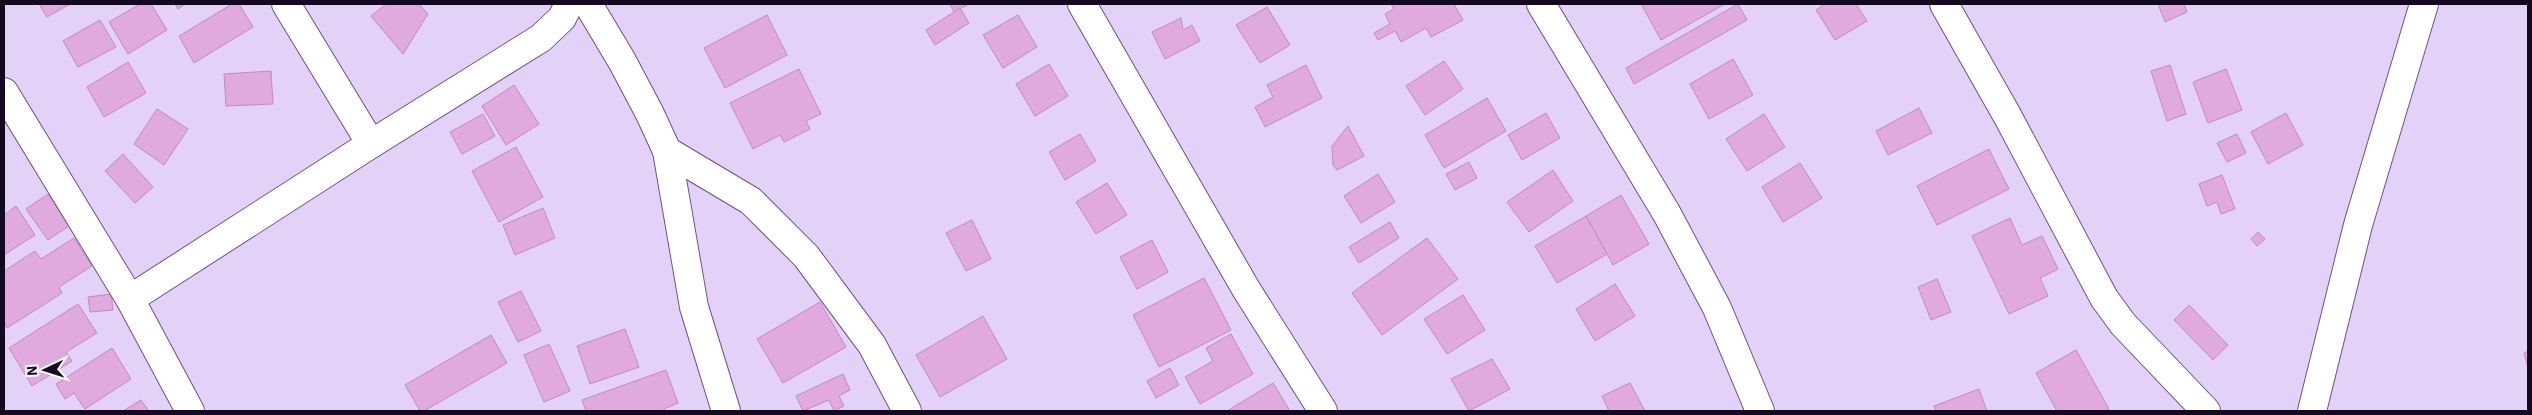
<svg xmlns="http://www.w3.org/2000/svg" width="2532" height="415" font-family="'IBM Plex Sans',sans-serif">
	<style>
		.building { fill: #e1aade; stroke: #c08bbd }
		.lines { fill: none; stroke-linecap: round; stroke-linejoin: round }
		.minor-casing { stroke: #6f5189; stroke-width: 30 }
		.minor { stroke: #fff; stroke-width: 28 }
	</style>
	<rect width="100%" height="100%" fill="#e4d1f7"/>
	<g class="building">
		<path d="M39 4H70L47 17Z"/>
		<path d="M140 4H151L167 30 128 54 109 22Z"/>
		<path d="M175 4H185L178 9Z"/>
		<path d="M232 4H239L253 27 194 63 179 36Z"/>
		<path d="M386 4H419L428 14 403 54 371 16Z"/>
		<path d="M950 4H969L954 12Z"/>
		<path d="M1391 4H1454L1463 20 1431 37 1426 28 1401 42 1395 31 1378 40 1374 33 1390 24 1385 14 1394 9Z"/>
		<path d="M1641 4H1725L1661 40Z"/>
		<path d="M1738 4 1747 20 1634 84 1626 68Z"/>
		<path d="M1825 4H1856L1867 21 1835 40 1816 10Z"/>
		<path d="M2158 4H2184L2187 12 2165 22Z"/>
		<path d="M1267 7 1290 45 1260 63 1236 25Z"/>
		<path d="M960 8 969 23 935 45 926 30Z"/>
		<path d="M767 15 787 55 725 88 704 48Z"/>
		<path d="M1018 15 1037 47 1003 68 983 35Z"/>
		<path d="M1181 18 1183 30 1192 25 1200 41 1165 59 1152 32Z"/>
		<path d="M100 20 116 47 78 67 63 41Z"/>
		<path d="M1733 59 1753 95 1709 119 1690 84Z"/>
		<path d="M1444 61 1463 89 1425 115 1406 86Z"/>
		<path d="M128 62 146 93 104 117 87 87Z"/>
		<path d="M1049 64 1068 96 1035 116 1016 84Z"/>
		<path d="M1306 65 1322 98 1265 127 1255 107 1273 97 1267 85Z"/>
		<path d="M2170 65 2186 114 2167 121 2151 71Z"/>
		<path d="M799 69 821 114 806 121 810 129 784 142 780 135 753 149 730 103Z"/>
		<path d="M2226 69 2242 110 2208 123 2193 82Z"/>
		<path d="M271 71 273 104 226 106 224 74Z"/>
		<path d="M514 85 539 124 506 145 482 106Z"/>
		<path d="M1487 98 1506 131 1444 168 1425 135Z"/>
		<path d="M1919 108 1932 133 1888 155 1876 131Z"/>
		<path d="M157 109 188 129 164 165 134 144Z"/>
		<path d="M1546 113 1560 138 1522 160 1508 135Z"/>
		<path d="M2286 113 2303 145 2268 164 2251 132Z"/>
		<path d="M483 114 495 136 462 154 450 132Z"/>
		<path d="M1764 114 1785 147 1747 171 1726 139Z"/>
		<path d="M1348 126 1364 156 1337 170 1333 165 1332 146Z"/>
		<path d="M1080 134 1096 161 1065 180 1049 152Z"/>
		<path d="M2237 134 2246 153 2227 162 2217 143Z"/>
		<path d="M516 147 543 197 499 222 472 171Z"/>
		<path d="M1989 149 2009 189 1937 225 1917 186Z"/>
		<path d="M123 154 153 187 135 203 105 171Z"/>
		<path d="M1469 162 1477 178 1455 190 1446 174Z"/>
		<path d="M1800 163 1822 198 1783 222 1762 187Z"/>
		<path d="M1553 170 1573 201 1529 232 1507 202Z"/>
		<path d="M1378 174 1395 202 1361 223 1344 196Z"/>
		<path d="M2222 175 2235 209 2221 214 2217 202 2207 206 2199 184Z"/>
		<path d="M1107 183 1127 215 1096 234 1076 202Z"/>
		<path d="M48 194 69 226 48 240 26 209Z"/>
		<path d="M1621 195 1649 244 1613 265 1586 216Z"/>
		<path d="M16 206 35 235 4 255V215Z"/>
		<path d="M543 208 555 238 515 255 503 225Z"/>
		<path d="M1586 216 1607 254 1557 283 1535 246Z"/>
		<path d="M2010 218 2022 245 2042 236 2058 269 2040 278 2048 296 2009 314 1972 236Z"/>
		<path d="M972 220 991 259 966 271 946 233Z"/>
		<path d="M1390 222 1399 238 1359 263 1349 247Z"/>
		<path d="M2258 232 2265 239 2257 246 2251 239Z"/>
		<path d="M74 238 92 266 59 287 62 293 7 328 4 322V271L35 251 41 259Z"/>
		<path d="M1427 238 1458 279 1382 335 1352 293Z"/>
		<path d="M1152 240 1168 272 1137 289 1120 257Z"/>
		<path d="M1204 278 1231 330 1159 367 1133 315Z"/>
		<path d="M1937 279 1951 312 1931 320 1918 287Z"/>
		<path d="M1615 284 1635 316 1595 341 1576 309Z"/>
		<path d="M521 291 541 331 518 342 498 302Z"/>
		<path d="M111 294 113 310 90 312 88 297Z"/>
		<path d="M1463 295 1485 330 1447 354 1424 319Z"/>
		<path d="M820 302 846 347 783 383 757 339Z"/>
		<path d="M78 304 97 333 66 352 72 361 32 386 9 348Z"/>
		<path d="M2189 305 2228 345 2213 360 2174 320Z"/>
		<path d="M983 316 1007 359 940 397 916 355Z"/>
		<path d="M625 329 639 367 590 384 577 346Z"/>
		<path d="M1231 334 1253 374 1200 404 1185 377 1213 361 1206 348Z"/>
		<path d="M491 335 507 363 424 411H420L405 385Z"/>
		<path d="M549 344 570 391 544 402 524 355Z"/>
		<path d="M112 348 131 379 85 409 74 393 65 399 56 384Z"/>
		<path d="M2076 350 2109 409 2104 411H2057L2036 373Z"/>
		<path d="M2528 351V367L2524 353Z"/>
		<path d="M1492 359 1510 389 1469 411 1451 379Z"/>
		<path d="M1170 368 1179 385 1156 398 1147 381Z"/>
		<path d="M666 370 678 403 664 409 665 411H586L582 400Z"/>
		<path d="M843 374 850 390 839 396 844 406 834 411 829 400 803 411 796 396Z"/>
		<path d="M1273 383 1290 411H1227Z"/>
		<path d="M1630 383 1645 411H1609L1602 396Z"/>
		<path d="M1979 389 1987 411H1936L1934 406Z"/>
		<path d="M141 400 149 411H123Z"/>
	</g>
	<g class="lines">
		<defs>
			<g id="minor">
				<path d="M286 4 371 144"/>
				<path d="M588 4 622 61 650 114 667 151 694 307 726 411"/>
				<path d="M1082 4 1246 289 1323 411"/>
				<path d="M1541 4 1667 214 1717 308 1760 411"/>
				<path d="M1944 4 2008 117 2104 298 2123 324 2206 411"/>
				<path d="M4 92 130 299 190 411"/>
				<path d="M667 151 751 201 806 256 872 345 907 411"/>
				<path d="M130 299 371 144 541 38 562 18 569 4"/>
				<path d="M2312 411 2358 225 2424 4"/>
			</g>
		</defs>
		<use href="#minor" class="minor-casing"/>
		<use href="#minor" class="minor"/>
	</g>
	<rect width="2532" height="415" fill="none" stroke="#15091f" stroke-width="10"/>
	<g transform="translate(45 370) rotate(266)" stroke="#fbfbfb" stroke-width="4" paint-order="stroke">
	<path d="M0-4L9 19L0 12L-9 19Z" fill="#15091f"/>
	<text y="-8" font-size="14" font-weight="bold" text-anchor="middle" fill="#15091f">N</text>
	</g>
</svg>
